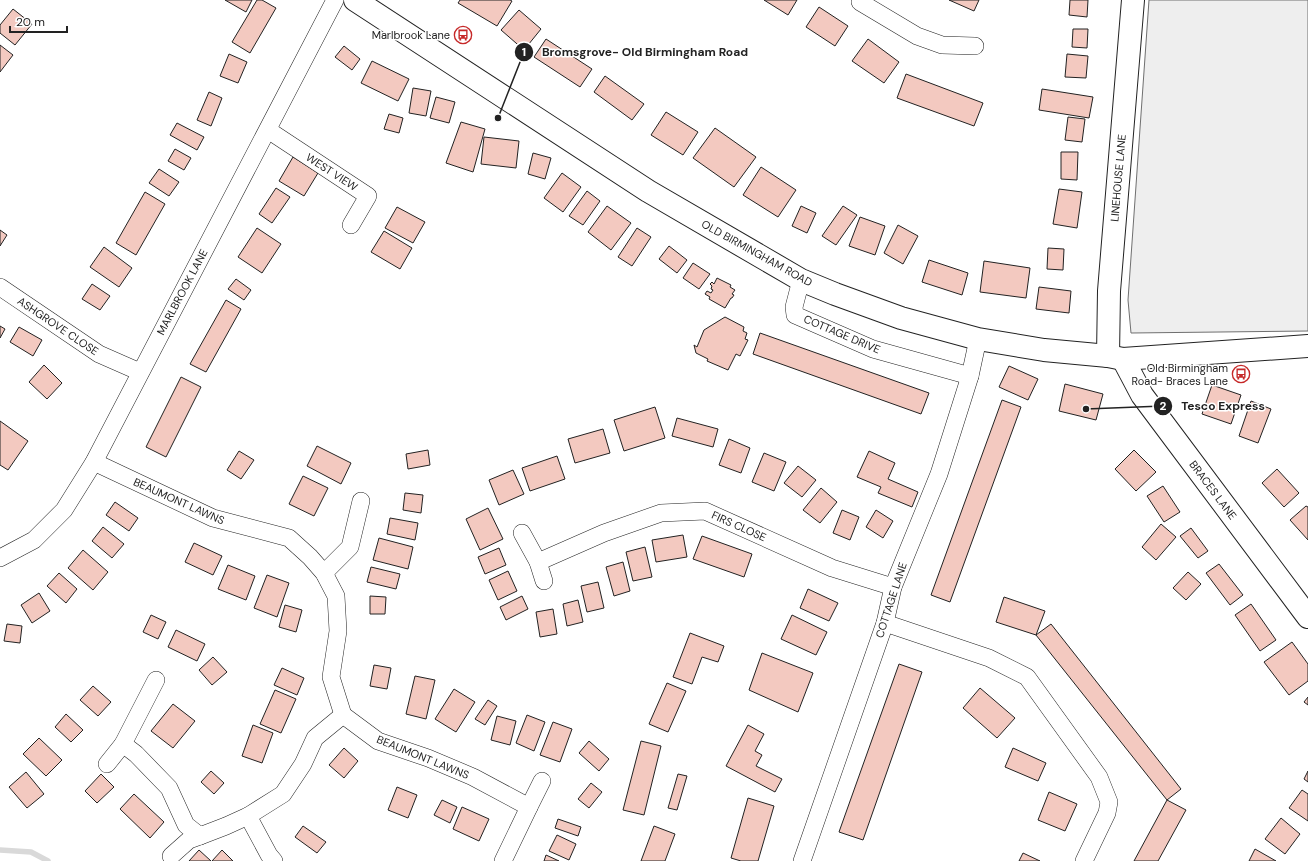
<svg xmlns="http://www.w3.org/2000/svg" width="1308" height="861" font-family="'DM Sans',sans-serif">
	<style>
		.green { fill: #eee; stroke: #6f6f6f }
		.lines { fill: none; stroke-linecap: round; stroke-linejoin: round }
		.stream { stroke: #d9d9d9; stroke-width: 5.5 }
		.building { fill: #f3c9c0; stroke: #222 }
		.street-casing { stroke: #222; stroke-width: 18 }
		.secondary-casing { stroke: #222; stroke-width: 24 }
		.street { stroke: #fff; stroke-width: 17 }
		.secondary { stroke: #fff; stroke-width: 22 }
		.labels { text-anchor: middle; stroke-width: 3; stroke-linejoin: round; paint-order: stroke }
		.poi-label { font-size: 11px; fill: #222; stroke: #fff; text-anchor: end }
		.street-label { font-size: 11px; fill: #222; stroke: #fff }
		.leader { fill: none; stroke: #222; stroke-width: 1.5 }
		.callout-dot { fill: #222; stroke: #fff; stroke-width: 1.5 }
		.mark-label { font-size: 12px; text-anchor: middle; font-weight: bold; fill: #fff }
		.callout-label { font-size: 12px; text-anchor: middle; font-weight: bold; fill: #222; stroke: #fff; stroke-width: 3; stroke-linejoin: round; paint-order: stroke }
	</style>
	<rect width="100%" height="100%" fill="#fff"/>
	<path class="green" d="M1149 0H1308V331L1131 333 1128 300Z"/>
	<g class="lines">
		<path class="stream" d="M0 850 31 852 48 861"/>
	</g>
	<g class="building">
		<path d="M225 0H252L246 12Z"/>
		<path d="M257 0H262L276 8 250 53 232 42Z"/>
		<path d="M460 0H510L512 1 497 26 458 3Z"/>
		<path d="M764 0H797L788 15Z"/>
		<path d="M949 0H979L974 11Z"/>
		<path d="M1070 0H1088L1087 17 1069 15Z"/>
		<path d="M819 7 848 26 835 46 806 27Z"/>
		<path d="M13 9 32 24 15 45 0 33V25Z"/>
		<path d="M519 10 541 29 524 50 501 30Z"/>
		<path d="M1073 29H1088L1087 48 1072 47Z"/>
		<path d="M546 39 592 69 580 87 534 57Z"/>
		<path d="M868 39 899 62 884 83 852 61Z"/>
		<path d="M0 45 13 55 0 72Z"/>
		<path d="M344 46 360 59 352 70 335 57Z"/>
		<path d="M229 54 247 62 238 83 220 76Z"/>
		<path d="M1067 54 1088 56 1086 78 1065 77Z"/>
		<path d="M372 61 409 79 398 101 361 83Z"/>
		<path d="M906 74 983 103 974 126 897 98Z"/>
		<path d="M605 76 644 104 632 120 594 92Z"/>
		<path d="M413 88 431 91 426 116 409 113Z"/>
		<path d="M1042 89 1093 97 1089 118 1039 110Z"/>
		<path d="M209 92 222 98 211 126 197 120Z"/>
		<path d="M436 97 455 102 449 123 430 118Z"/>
		<path d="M666 112 698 132 683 155 651 135Z"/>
		<path d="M389 114 403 118 399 133 384 129Z"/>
		<path d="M1068 117 1085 119 1082 142 1065 140Z"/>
		<path d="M461 122 485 129 473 172 446 163Z"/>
		<path d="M177 123 204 137 197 150 170 135Z"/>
		<path d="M715 128 756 157 734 187 693 158Z"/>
		<path d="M484 137 519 141 516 168 481 164Z"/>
		<path d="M175 149 191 158 184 170 168 161Z"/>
		<path d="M1061 152H1078L1077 180 1061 179Z"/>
		<path d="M533 153 551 158 545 179 528 174Z"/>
		<path d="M293 157 318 173 304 196 279 181Z"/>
		<path d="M761 167 796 190 778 217 743 195Z"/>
		<path d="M159 169 179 182 169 196 149 183Z"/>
		<path d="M562 173 581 187 563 212 544 198Z"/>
		<path d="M276 188 290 197 272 223 259 214Z"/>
		<path d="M1059 189 1082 192 1077 228 1053 224Z"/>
		<path d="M587 191 600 201 583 225 569 216Z"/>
		<path d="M145 192 165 204 136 255 116 243Z"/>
		<path d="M607 206 631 223 611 250 588 232Z"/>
		<path d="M801 206 816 213 807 233 792 226Z"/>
		<path d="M843 206 857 215 836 245 822 236Z"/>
		<path d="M397 207 425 222 413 243 385 228Z"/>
		<path d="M860 217 885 226 875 255 849 246Z"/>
		<path d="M898 225 918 236 903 264 884 253Z"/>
		<path d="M257 228 281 244 262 273 238 257Z"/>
		<path d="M637 228 651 237 632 266 618 257Z"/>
		<path d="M0 230 7 235 0 246Z"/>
		<path d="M384 231 412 248 400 269 371 252Z"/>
		<path d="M669 246 687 260 677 273 659 259Z"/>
		<path d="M104 247 132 268 119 287 90 267Z"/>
		<path d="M1048 248 1064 249 1063 270 1047 269Z"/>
		<path d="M929 260 968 273 962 295 922 282Z"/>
		<path d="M984 261 1030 268 1026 298 980 292Z"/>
		<path d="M693 263 710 274 699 289 683 278Z"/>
		<path d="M717 278 731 285 730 287 735 290 732 294 734 295 732 298H731L725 308 709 299 710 297 705 294 707 291 711 293 713 290 711 289 712 286 710 284 712 282 714 284Z"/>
		<path d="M236 279 251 290 244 300 228 289Z"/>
		<path d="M92 284 110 296 100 310 82 299Z"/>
		<path d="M1039 287 1071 291 1069 313 1036 309Z"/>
		<path d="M226 300 241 309 206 372 190 364Z"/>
		<path d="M725 317 744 327 743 331 747 333 745 339 748 340 740 356 736 354 728 370 707 361 708 359 696 353 694 345 697 347 704 330Z"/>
		<path d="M0 326 5 329 0 338Z"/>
		<path d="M19 327 42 340 33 356 10 342Z"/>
		<path d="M760 333 929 393 921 414 753 354Z"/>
		<path d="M44 365 62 383 47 399 29 382Z"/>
		<path d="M1009 366 1038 379 1028 400 999 387Z"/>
		<path d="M181 377 201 387 166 457 146 447Z"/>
		<path d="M1065 384 1103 394 1096 420 1059 411Z"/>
		<path d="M1212 385 1241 395 1231 424 1202 414Z"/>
		<path d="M1002 400 1021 407 950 602 931 595Z"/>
		<path d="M1251 401 1271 409 1258 443 1239 436Z"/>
		<path d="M655 407 665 438 624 451 614 420Z"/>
		<path d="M677 418 718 429 713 447 672 436Z"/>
		<path d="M0 421 28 441 8 470 0 465Z"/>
		<path d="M603 429 610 453 575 463 568 439Z"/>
		<path d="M729 439 750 448 741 473 719 465Z"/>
		<path d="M317 446 351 463 341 484 307 466Z"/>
		<path d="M428 450 430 465 408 469 406 454Z"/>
		<path d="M1134 450 1156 472 1136 491 1115 469Z"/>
		<path d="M239 451 254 460 241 479 227 470Z"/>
		<path d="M869 451 895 463 888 479 918 492 912 507 878 493 881 487 857 477Z"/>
		<path d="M764 453 786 462 774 491 752 482Z"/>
		<path d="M557 456 565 479 530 491 522 468Z"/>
		<path d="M798 466 816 480 802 497 784 483Z"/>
		<path d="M1277 469 1299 493 1284 507 1262 483Z"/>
		<path d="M513 470 524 494 499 505 489 480Z"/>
		<path d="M303 476 328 488 314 516 289 504Z"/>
		<path d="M1163 486 1180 512 1164 522 1147 496Z"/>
		<path d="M821 488 837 502 820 523 803 510Z"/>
		<path d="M405 493 423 495 421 513 403 510Z"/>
		<path d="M115 502 138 518 129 531 106 515Z"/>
		<path d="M1306 506 1308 507V540L1290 520Z"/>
		<path d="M488 508 503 539 480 550 466 519Z"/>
		<path d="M842 510 859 517 850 540 833 533Z"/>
		<path d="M876 510 893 521 883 538 866 527Z"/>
		<path d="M390 518 418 523 415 540 387 534Z"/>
		<path d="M1161 524 1176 537 1156 560 1142 547Z"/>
		<path d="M103 527 124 544 112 558 92 541Z"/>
		<path d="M1191 528 1208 551 1198 558 1180 536Z"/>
		<path d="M683 535 687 557 656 562 652 540Z"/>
		<path d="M702 536 752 554 744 577 693 559Z"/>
		<path d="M379 538 413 547 408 569 373 560Z"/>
		<path d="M194 543 222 556 213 575 185 562Z"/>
		<path d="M645 547 652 577 633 581 626 552Z"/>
		<path d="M499 548 506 565 485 574 478 557Z"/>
		<path d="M83 550 108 572 93 590 68 568Z"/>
		<path d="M623 562 630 591 614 596 606 567Z"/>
		<path d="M1219 564 1243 595 1230 605 1206 573Z"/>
		<path d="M228 565 255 576 246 600 218 589Z"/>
		<path d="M371 567 400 574 396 589 367 582Z"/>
		<path d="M508 571 517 591 498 600 489 580Z"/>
		<path d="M1188 572 1201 584 1186 600 1173 588Z"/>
		<path d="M59 573 77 589 66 603 47 586Z"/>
		<path d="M267 575 289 583 277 617 254 608Z"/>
		<path d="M598 582 604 608 587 612 581 586Z"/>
		<path d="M808 589 838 603 829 621 800 608Z"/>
		<path d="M39 593 50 611 32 623 21 605Z"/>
		<path d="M370 596 386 597 385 614H370Z"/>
		<path d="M522 596 528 609 506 620 500 607Z"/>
		<path d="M1004 597 1045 611 1036 635 996 622Z"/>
		<path d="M578 600 583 622 567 626 563 604Z"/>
		<path d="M1251 604 1276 640 1260 651 1235 615Z"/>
		<path d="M285 605 302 610 296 632 279 627Z"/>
		<path d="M553 609 557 634 540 637 536 612Z"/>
		<path d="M151 615 166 622 158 639 143 632Z"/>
		<path d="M792 615 827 632 816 655 781 639Z"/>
		<path d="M7 624 22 626 20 643 4 641Z"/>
		<path d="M1051 624 1181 789 1167 800 1036 635Z"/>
		<path d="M176 630 205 644 197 661 168 647Z"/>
		<path d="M690 633 724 646 718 662 702 657 692 684 673 677Z"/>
		<path d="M1292 642 1308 664V681L1289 695 1264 662Z"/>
		<path d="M762 653 813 673 798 712 749 690Z"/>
		<path d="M213 657 227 672 212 685 199 670Z"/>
		<path d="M899 664 922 672 863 840 839 832Z"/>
		<path d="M374 665 391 668 387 689 370 686Z"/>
		<path d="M282 668 304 678 297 695 274 685Z"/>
		<path d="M415 676 435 680 426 719 406 714Z"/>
		<path d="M667 683 686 691 668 732 649 724Z"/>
		<path d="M93 686 111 702 98 716 80 700Z"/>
		<path d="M980 688 1015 718 997 738 963 708Z"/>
		<path d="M454 689 475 702 456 732 435 719Z"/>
		<path d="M275 690 296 699 281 733 260 724Z"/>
		<path d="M1308 697V705L1304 702Z"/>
		<path d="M488 700 497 706 485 725 475 719Z"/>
		<path d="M173 704 195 721 173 748 151 731Z"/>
		<path d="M66 714 83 730 71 742 55 727Z"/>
		<path d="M527 715 545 722 534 751 516 743Z"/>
		<path d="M497 716 516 721 510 745 491 740Z"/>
		<path d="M553 722 572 729 560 762 540 755Z"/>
		<path d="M253 725 273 733 262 763 242 756Z"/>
		<path d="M748 725 764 734 755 751 762 755 756 766 782 779 775 792 726 766Z"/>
		<path d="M39 738 62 760 46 776 23 754Z"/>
		<path d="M589 741 609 759 599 771 579 753Z"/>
		<path d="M641 741 661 746 644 815 623 810Z"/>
		<path d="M344 748 358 761 344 778 329 765Z"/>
		<path d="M1013 748 1046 763 1038 781 1005 767Z"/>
		<path d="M211 771 224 783 214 794 201 782Z"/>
		<path d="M1308 771V782L1304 779Z"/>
		<path d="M26 772 44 794 27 808 9 787Z"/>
		<path d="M101 774 114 787 97 803 85 791Z"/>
		<path d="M678 774 687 776 677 810 668 808Z"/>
		<path d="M591 783 602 792 589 808 578 799Z"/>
		<path d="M397 787 417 795 408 818 388 810Z"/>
		<path d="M1302 790 1308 794V821L1289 808Z"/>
		<path d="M1049 792 1077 804 1065 831 1038 820Z"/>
		<path d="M134 794 164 822 150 838 120 809Z"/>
		<path d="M748 798 774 806 758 861H741L731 858Z"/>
		<path d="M442 800 457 807 450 823 434 815Z"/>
		<path d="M1167 800 1186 810 1158 861H1134Z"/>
		<path d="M462 807 489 819 479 841 453 829Z"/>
		<path d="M1281 818 1300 834 1285 854 1265 839Z"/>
		<path d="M558 819 581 827 578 836 555 828Z"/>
		<path d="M303 826 326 842 317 853 295 837Z"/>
		<path d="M654 826 675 834 665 861H641Z"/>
		<path d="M557 835 576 844 569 860 549 851Z"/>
		<path d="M1255 849 1276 861H1249Z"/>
		<path d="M199 850 211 861H189Z"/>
		<path d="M222 850 233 861H212Z"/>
		<path d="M1023 853 1040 861H1019Z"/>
		<path d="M546 855 559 861H544Z"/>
	</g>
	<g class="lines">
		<defs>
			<g id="street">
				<path d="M860 2 917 36 942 45 975 46"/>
				<path d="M268 130 368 196 351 225"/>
				<path d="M801 280 794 307 795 315 873 349 970 376"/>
				<path d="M0 287 99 354 140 372"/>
				<path d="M94 462 213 518 289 538 310 557 324 573 336 596 338 631 331 677 343 715 378 741 428 758 473 777 529 807 503 861"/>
				<path d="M522 533 538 562 544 581"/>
				<path d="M0 558 34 540 64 510 94 462 335 0"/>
				<path d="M538 562 604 533 661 513 705 511 832 568 893 587"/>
				<path d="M324 573 350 547 361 501"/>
				<path d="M885 623 989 658 1027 677 1099 777 1109 802 1107 813 1084 861"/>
				<path d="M156 680 123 744 136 754 169 788 186 825 200 836 226 826 248 816"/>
				<path d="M107 764 123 744"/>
				<path d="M529 807 542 781"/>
				<path d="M171 856 189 840 200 836"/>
				<path d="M274 861 269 855 248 816 283 794 303 764 315 738 343 715"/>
				<path d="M802 861 885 623 893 587 939 474 970 376 978 339"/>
			</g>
			<g id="secondary">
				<path d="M355 0 648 191 801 280 835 294 901 318 978 339 1044 350 1108 356 1123 359 1308 346"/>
				<path d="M1108 356 1109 291 1133 0"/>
				<path d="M1123 359 1142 395 1308 617"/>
			</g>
		</defs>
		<use href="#street" class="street-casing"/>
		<use href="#secondary" class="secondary-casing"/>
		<use href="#street" class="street"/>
		<use href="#secondary" class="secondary"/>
	</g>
	<defs>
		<symbol id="bus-ring" viewBox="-11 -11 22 22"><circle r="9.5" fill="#fff" stroke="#c62828" stroke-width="1.5"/><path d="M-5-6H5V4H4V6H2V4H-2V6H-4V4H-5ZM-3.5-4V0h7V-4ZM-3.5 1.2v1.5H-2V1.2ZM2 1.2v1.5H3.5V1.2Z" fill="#c62828"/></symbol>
	</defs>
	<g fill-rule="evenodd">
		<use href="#bus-ring" x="453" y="25" width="20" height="20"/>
		<use href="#bus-ring" x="1231" y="364" width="20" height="20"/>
	</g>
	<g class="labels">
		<g class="poi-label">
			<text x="450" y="39">Marlbrook Lane</text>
			<text x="1228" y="372">Old Birmingham<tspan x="1228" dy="13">Road- Braces Lane</tspan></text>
		</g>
		<g class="street-label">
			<text transform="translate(332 172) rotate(33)" y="4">WEST VIEW</text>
			<text transform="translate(1118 178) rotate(-85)" y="4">LINEHOUSE LANE</text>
			<text transform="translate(757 253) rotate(29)" y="4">OLD BIRMINGHAM ROAD</text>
			<text transform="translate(182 292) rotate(-62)" y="4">MARLBROOK LANE</text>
			<text transform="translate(58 326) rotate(34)" y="4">ASHGROVE CLOSE</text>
			<text transform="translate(842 334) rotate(23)" y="4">COTTAGE DRIVE</text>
			<text transform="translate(1213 490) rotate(53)" y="4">BRACES LANE</text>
			<text transform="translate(179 501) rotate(24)" y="4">BEAUMONT LAWNS</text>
			<text transform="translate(739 526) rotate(24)" y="4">FIRS CLOSE</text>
			<text transform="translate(891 600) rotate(-72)" y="4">COTTAGE LANE</text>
			<text transform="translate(423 757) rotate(22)" y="4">BEAUMONT LAWNS</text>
		</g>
	</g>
	<path class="leader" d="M498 118L524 52M1086 409L1163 406"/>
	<g class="callout-dot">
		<circle cx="498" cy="118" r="4"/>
		<circle cx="1086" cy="409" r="4"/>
		<circle cx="524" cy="52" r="10"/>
		<circle cx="1163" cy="406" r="10"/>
	</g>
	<g class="mark-label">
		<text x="524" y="56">1</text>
		<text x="1163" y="410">2</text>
	</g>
	<g class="callout-label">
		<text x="645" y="56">Bromsgrove- Old Birmingham Road</text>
		<text x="1223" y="410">Tesco Express</text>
	</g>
	<path d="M10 26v6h57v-6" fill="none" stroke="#222222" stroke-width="2"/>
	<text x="16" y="26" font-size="12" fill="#222222" stroke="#ffffff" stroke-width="3" paint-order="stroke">20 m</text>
</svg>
